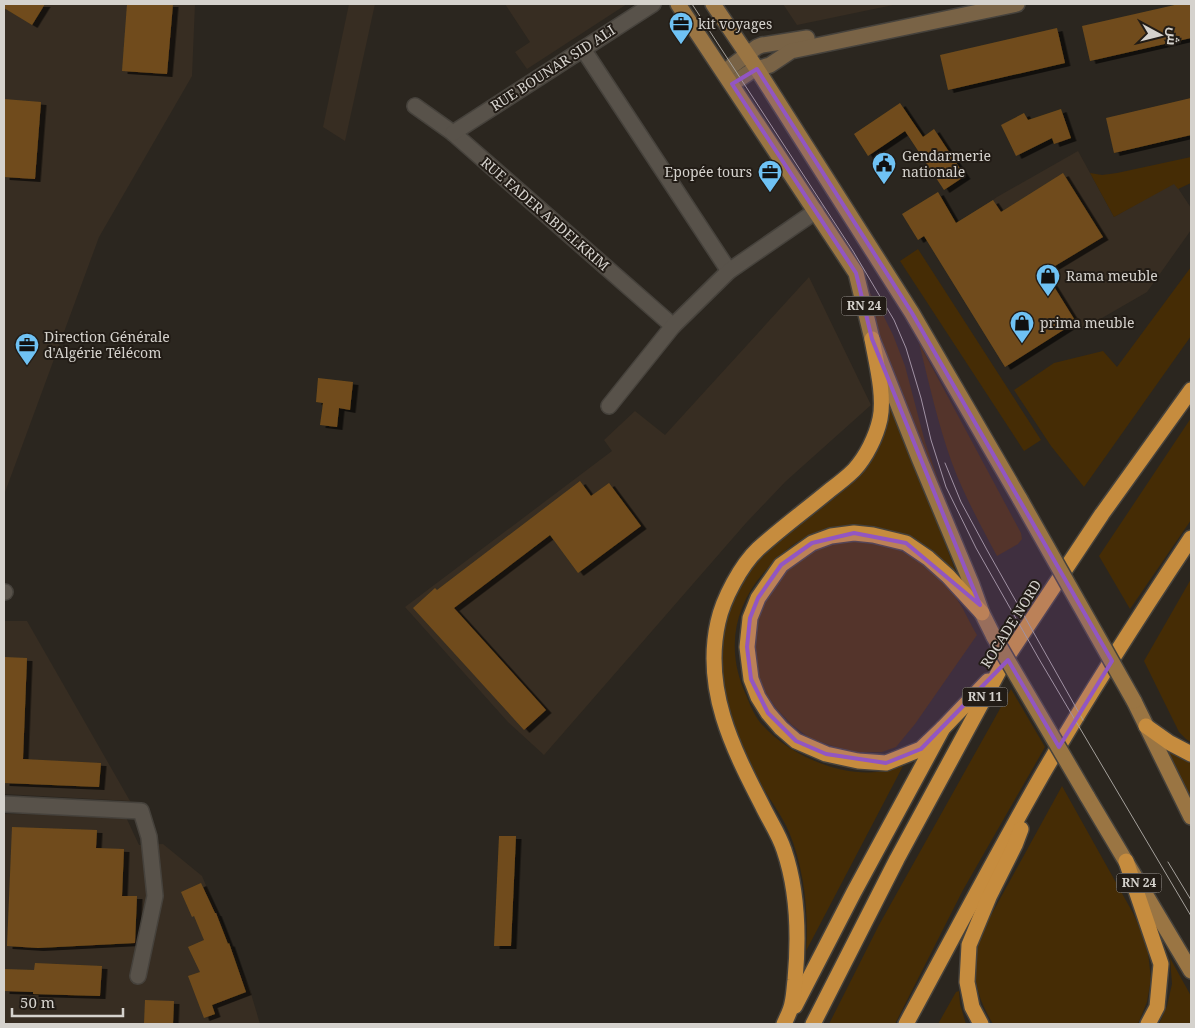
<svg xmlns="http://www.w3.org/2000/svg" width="1195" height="1028" font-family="'Noto Serif',Cairo,serif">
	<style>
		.built { fill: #372d22 }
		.green { fill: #452c05 }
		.building { fill: #704c1b; filter: url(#shadow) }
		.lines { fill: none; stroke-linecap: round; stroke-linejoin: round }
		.street-casing { stroke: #46423c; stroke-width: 18 }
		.secondary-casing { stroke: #46423c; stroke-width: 18 }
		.primary-casing { stroke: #46423c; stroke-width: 18 }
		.highway-casing { stroke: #46423c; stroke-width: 18 }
		.street { stroke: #58524a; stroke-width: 15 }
		.secondary { stroke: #796346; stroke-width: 15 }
		.primary { stroke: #9a7543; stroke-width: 15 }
		.highway { stroke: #c68c3e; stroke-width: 15 }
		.tram { stroke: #a5a19c; stroke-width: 1 }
		.primary-bridge-casing { stroke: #46423c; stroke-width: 18; stroke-linecap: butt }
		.primary-bridge { stroke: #9a7543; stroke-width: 15 }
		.marked { fill: #9256c2; fill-opacity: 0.2; stroke: #9256c2; stroke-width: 4; stroke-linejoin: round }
		.labels { text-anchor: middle; stroke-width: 4; stroke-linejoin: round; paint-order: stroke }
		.shield { fill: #221c16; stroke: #9f9b96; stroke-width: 1 }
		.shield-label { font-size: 12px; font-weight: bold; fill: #d5d2cd }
		.poi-label { font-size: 14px; fill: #d5d2cd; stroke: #221c16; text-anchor: start }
		.street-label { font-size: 14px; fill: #d5d2cd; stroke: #221c16 }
	</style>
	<defs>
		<filter id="shadow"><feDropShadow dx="5.5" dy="3" stdDeviation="0" flood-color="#0009"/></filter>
	</defs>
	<rect width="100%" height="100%" fill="#2b261f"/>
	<g class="built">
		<path d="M4 4H195L192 76 99 237 4 495Z"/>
		<path d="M349 4H375L345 141 323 127Z"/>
		<path d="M505 4H627L527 69 515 52 530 42Z"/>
		<path d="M783 4H898L797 25Z"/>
		<path d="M1078 151 1114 217 1174 182 1191 208V230L1147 292 1083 329 1076 322 1005 367 927 241 993 200 997 197Z"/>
		<path d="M809 277 871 405 785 482 746 523 544 755 508 722 405 607 612 451 604 440 635 411 665 435Z"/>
		<path d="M4 621H27L130 801 4 794Z"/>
		<path d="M4 814 125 815 139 845 163 844 202 876 250 990 260 1024H4Z"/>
	</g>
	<g class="green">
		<path d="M1191 157V183L1178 189 1174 184 1114 217 1090 173 1102 175 1117 173Z"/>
		<path d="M918 249 1041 440 1024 451 900 261Z"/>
		<path d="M1191 267V336L1084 487 1051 446 1014 390 1054 363 1103 351 1117 367Z"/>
		<path d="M863 281 883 315 893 335 905 366 925 442 943 493 881 349Z"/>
		<path d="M919 343 1021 533 1022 539 1018 544 997 556C981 526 964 495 952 463 938 424 929 383 919 343Z"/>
		<path d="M889 396 957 575C936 555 919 537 888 531 884 530 878 528 873 528 862 528 850 531 840 532 832 533 824 533 817 534 796 538 779 556 765 571 732 608 726 653 747 697 750 705 754 714 759 721 785 753 836 776 877 772 886 771 894 768 903 766L806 951C809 913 804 868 789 832 781 814 768 797 758 780 732 737 717 686 723 636 732 555 807 529 856 478 868 466 878 450 884 434 888 424 888 407 889 396Z"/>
		<path d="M1191 418V520L1130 609 1099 556Z"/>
		<path d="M849 541C869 543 891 545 909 555 924 563 943 582 953 594 963 606 969 622 977 635L915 724 896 747 882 752H855L836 747 811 739 792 725 776 708 763 689 757 674 753 654 754 625 761 606 780 574 802 556 828 544Z"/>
		<path d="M1191 579V742L1186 739 1179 732 1144 661Z"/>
		<path d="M1011 689 1045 747 963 890 895 1024H829L879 925Z"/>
		<path d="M1167 751 1183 757 1191 758V801Z"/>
		<path d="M1062 786 1133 913 1147 944 1151 979 1147 1002 1138 1024H993C982 1006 974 986 975 965 976 955 978 946 979 937Z"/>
		<path d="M1170 958 1191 996V1024H1159L1167 1006 1172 984Z"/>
		<path d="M959 991 960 1004 966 1024H938L956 992Z"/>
	</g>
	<g class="building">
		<path d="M4 4H45L32 25 4 8Z"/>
		<path d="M127 4H173L167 74 122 71Z"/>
		<path d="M1179 4H1191V38L1090 61 1082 26Z"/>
		<path d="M1057 28 1065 63 948 90 940 55Z"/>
		<path d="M1191 98V135L1114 153 1106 118Z"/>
		<path d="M4 99 41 102 35 179 4 177Z"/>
		<path d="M900 103 923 137 934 129 965 176 944 190 905 131 868 156 854 134Z"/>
		<path d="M1061 109 1071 138 1054 144 1052 138 1016 156 1001 125 1024 113 1028 120Z"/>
		<path d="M1063 173 1103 237 1045 272 1076 322 1005 367 924 236 918 240 902 214 938 192 956 223 993 200 1001 212Z"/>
		<path d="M318 378 353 382 350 410 339 408 337 427 320 425 323 403 316 402Z"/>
		<path d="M580 481 591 496 609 483 641 526 578 573 550 535 454 608 546 710 524 730 413 608 435 588 437 590Z"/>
		<path d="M4 657 27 658 23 759 101 763 99 787 4 783Z"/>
		<path d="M12 827 97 830 96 848 124 849 122 896H137L135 943 38 948 7 946Z"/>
		<path d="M499 836H516L511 946H494Z"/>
		<path d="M201 883 215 913H216L228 944 229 943 246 992 212 1005 215 1014 204 1018 188 976 200 972 188 947 204 940 194 916 192 917 181 892Z"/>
		<path d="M35 963 102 966 100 996 33 994V992L4 991V969L34 970Z"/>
		<path d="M145 1000 174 1001 173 1024H144Z"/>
	</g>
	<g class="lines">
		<defs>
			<g id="street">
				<path d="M583 49 729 271"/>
				<path d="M415 106 453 133 673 326"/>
				<path d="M453 133 653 4"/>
				<path d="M609 406 673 326 729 271 816 211"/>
				<path d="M4 592H5"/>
				<path d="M4 804 141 811 149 837 155 896 138 976"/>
			</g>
			<g id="secondary">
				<path d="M724 72 757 47 762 45 807 38"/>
				<path d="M732 84 753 70 770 65 791 51 1017 4"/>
			</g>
			<g id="primary">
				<path d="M678 4 856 273 872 339 919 458 972 585 982 613 994 637"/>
				<path d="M713 4 757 69 912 313 1020 499"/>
				<path d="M1134 701 1191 817"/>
				<path d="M1087 796 1191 971"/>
			</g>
			<g id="highway">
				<path d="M1146 726 1170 743 1191 754"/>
				<path d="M943 728 921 749 886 763 858 761 826 754 796 741 781 728 768 713 758 697 751 679 747 647 750 618 758 598 781 565 812 543 831 536 854 533 873 535 906 543 928 558 948 576 982 613"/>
				<path d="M1126 861 1161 964 1157 1007 1148 1024"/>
				<path d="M795 1006 854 892 943 728 988 681"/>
				<path d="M784 1024C787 1017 791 1010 792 1003 794 995 794 987 795 980 799 937 798 891 784 850 779 834 769 820 762 805 732 747 703 689 718 622 723 599 741 565 758 549 781 528 806 510 830 490 838 484 847 477 854 470 866 457 876 437 880 419 885 396 876 362 872 339"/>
				<path d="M813 1024 897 859 1005 660 1102 514 1191 390"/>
				<path d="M906 1024C951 941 995 857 1042 775 1089 694 1139 616 1191 538"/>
				<path d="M981 1024 972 1007 967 982 969 945 989 897 1015 845 1021 829"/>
			</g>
		</defs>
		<use href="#street" class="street-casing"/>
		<use href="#secondary" class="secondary-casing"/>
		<use href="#primary" class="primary-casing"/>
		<use href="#highway" class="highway-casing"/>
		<use href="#street" class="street"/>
		<use href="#secondary" class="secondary"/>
		<use href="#primary" class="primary"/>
		<use href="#highway" class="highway"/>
		<g class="tram">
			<path d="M692 4 853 251 894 320 906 348 921 398 931 440 946 487 976 548 1039 659 1191 916"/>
			<path d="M945 463 961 502 987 550 1083 720"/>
			<path d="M1168 862 1191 900"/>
		</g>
		<defs>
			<g id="primary-bridge">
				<path d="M1020 499 1134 701"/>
				<path d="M994 637 1087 796"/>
			</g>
		</defs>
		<use href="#primary-bridge" class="primary-bridge-casing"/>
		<use href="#primary-bridge" class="primary-bridge"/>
	</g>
	<path class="marked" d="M757 69 912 313 1112 661 1059 747 1008 660 921 749 886 763 826 754 796 741 768 713 751 679 747 647 750 618 758 598 781 565 812 543 854 533 906 543 980 605 872 339 856 273 732 84Z"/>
	<defs>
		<symbol id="office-pin" viewBox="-11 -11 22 30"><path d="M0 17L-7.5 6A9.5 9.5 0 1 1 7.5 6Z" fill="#6fc2f4" stroke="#221c16"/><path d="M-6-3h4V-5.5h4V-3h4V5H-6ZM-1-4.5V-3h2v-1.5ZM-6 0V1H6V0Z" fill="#111"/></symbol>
		<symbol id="civic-pin" viewBox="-11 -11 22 30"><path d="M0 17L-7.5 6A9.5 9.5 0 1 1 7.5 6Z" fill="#6fc2f4" stroke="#221c16"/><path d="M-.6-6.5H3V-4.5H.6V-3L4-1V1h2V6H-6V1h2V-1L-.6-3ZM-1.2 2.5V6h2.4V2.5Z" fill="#111"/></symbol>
		<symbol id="shop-pin" viewBox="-11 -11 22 30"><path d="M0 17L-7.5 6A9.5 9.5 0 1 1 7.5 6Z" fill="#6fc2f4" stroke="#221c16"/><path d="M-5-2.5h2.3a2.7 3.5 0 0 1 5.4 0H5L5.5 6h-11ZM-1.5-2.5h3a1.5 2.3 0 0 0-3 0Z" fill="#111"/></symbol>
	</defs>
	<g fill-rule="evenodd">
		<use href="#office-pin" x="667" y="10" width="28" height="38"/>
		<use href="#civic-pin" x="870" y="150" width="28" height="38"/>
		<use href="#office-pin" x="756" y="158" width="28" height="38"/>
		<use href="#shop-pin" x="1034" y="262" width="28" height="38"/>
		<use href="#shop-pin" x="1008" y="309" width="28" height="38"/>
		<use href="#office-pin" x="13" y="331" width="28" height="38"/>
	</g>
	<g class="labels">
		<g class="shield">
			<rect x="841.5" y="296.5" width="45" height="19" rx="4"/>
			<rect x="962.5" y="687.5" width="45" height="19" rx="4"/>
			<rect x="1116.5" y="873.5" width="45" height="19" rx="4"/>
		</g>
		<g class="shield-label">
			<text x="864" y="310">RN 24</text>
			<text x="985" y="701">RN 11</text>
			<text x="1139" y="887">RN 24</text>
		</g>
		<g class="poi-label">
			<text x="698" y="29">kit voyages</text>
			<text x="902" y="161">Gendarmerie<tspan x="902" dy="16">nationale</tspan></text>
			<text x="752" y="177" text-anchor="end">Epopée tours</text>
			<text x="1066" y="281">Rama meuble</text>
			<text x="1040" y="328">prima meuble</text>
			<text x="44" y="342">Direction Générale<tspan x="44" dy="16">d'Algérie Télécom</tspan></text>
		</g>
		<g class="street-label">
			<text transform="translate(553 68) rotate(-33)" y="5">RUE BOUNAR SID ALI</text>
			<text transform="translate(545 214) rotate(41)" y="5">RUE FADER ABDELKRIM</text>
			<text transform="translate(1011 624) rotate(-58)" y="5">ROCADE NORD</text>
		</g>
	</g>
	<rect width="1195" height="1028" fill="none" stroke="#d5d2cd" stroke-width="10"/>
	<g transform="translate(1160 35) rotate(97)" stroke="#221c16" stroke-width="4" paint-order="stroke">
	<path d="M0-4L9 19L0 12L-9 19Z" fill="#d5d2cd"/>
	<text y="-8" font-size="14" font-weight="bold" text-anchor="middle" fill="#d5d2cd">ش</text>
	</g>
	<path d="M12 1008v8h111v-8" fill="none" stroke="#d5d2cd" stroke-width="2.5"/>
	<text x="20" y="1008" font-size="15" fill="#d5d2cd" stroke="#221c16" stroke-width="4" paint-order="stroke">50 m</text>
</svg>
